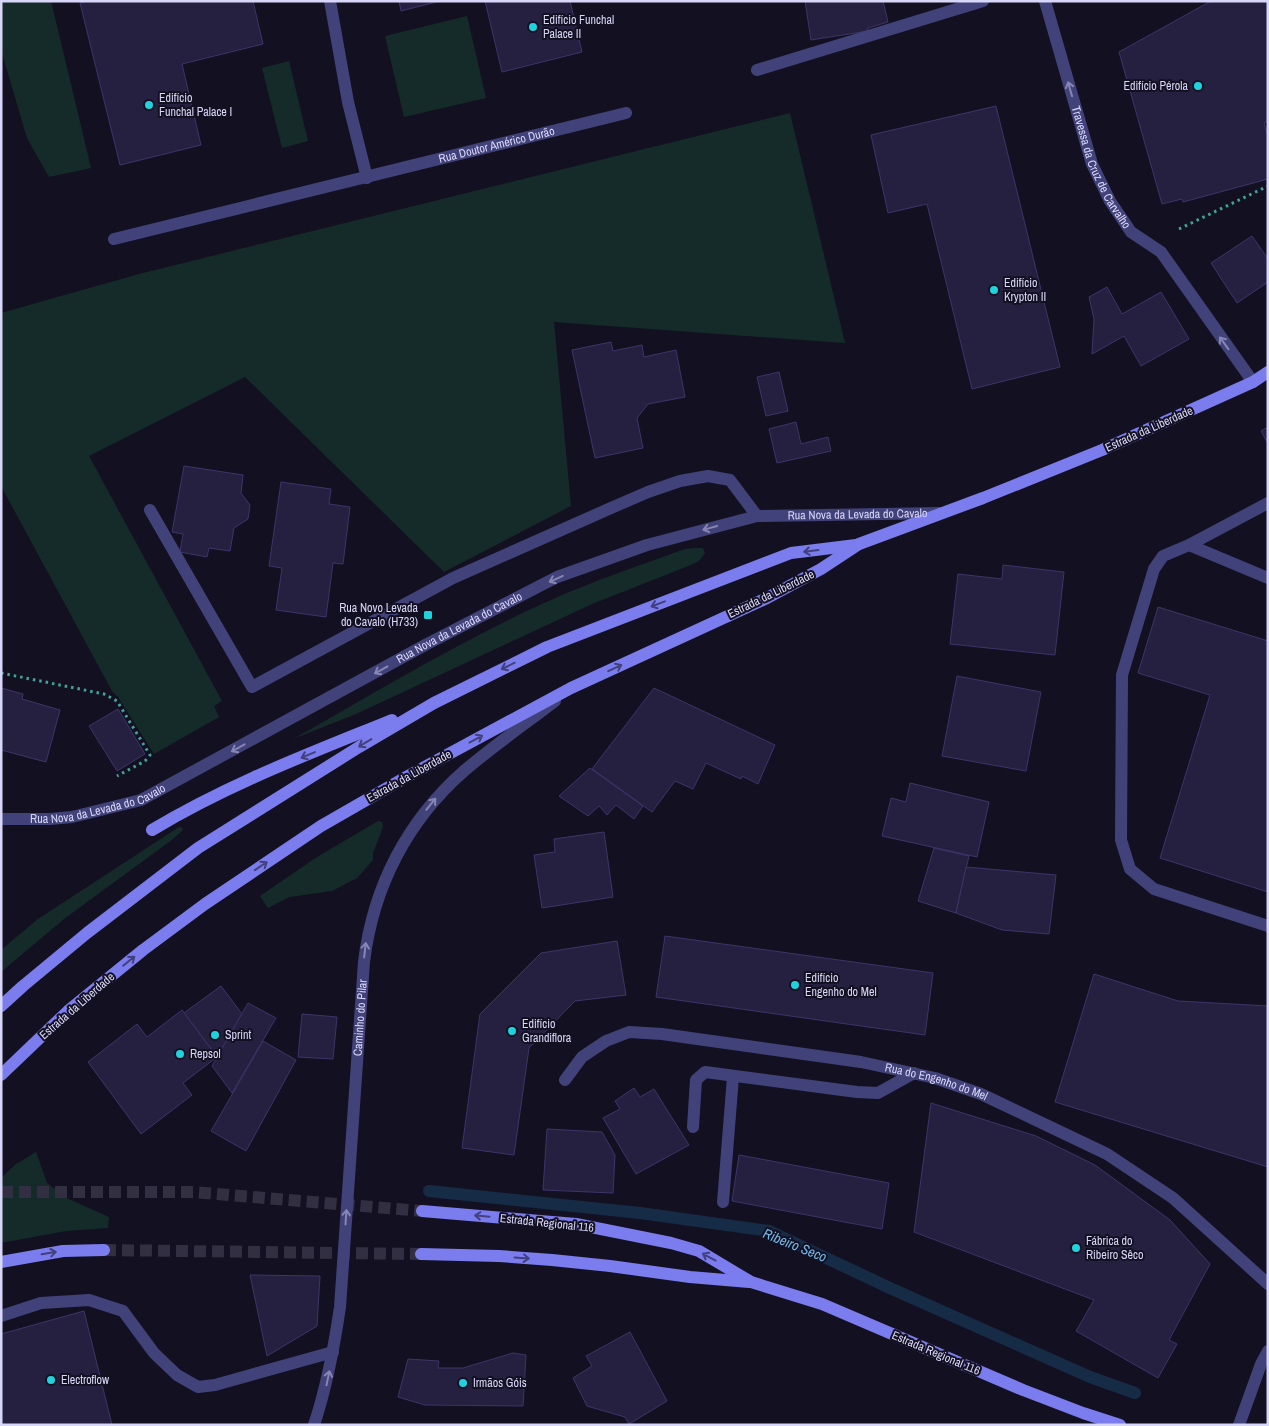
<svg xmlns="http://www.w3.org/2000/svg" width="1269" height="1426" font-family="'Archivo Narrow',sans-serif">
	<style>
		.green { fill: #152b29 }
		.lines { fill: none; stroke-linecap: round; stroke-linejoin: round }
		.stream { stroke: #162b46; stroke-width: 12 }
		.building { fill: #251f40; stroke: #3d3569 }
		.secondary-tunnel { stroke: #312f41; stroke-width: 12; stroke-dasharray: 12 6; stroke-linecap: butt }
		.path { stroke: #3fa59b; stroke-width: 3; stroke-dasharray: 2.5 4; stroke-linecap: butt }
		.service { stroke: #42427a; stroke-width: 12 }
		.minor { stroke: #42427a; stroke-width: 12 }
		.tertiary { stroke: #42427a; stroke-width: 12 }
		.secondary { stroke: #7b7ced; stroke-width: 12 }
		.oneway { stroke: #8685b3 }
		.oneway2 { stroke: #42417d }
		.poi-dot { fill: #1fd3de; stroke: #131121; stroke-width: 2 }
		.labels { text-anchor: middle; stroke-width: 4; stroke-linejoin: round; paint-order: stroke }
		.poi-label { font-size: 12px; fill: #d9d7f9; stroke: #131121; text-anchor: start }
		.street-label { font-size: 12px; fill: #d9d7f9; stroke: #131121 }
		.water-label { font-size: 14px; font-style: italic; fill: #73b9ec; stroke: #131121 }
	</style>
	<rect width="100%" height="100%" fill="#131121"/>
	<g class="green">
		<path d="M1 1H51L91 168 49 177 27 138 1 50Z"/>
		<path d="M467 16 486 98 404 117 385 36Z"/>
		<path d="M289 61 308 141 282 148 262 68Z"/>
		<path d="M790 113 845 343 554 322 571 506 444 572 245 377 89 456 222 701 214 706 219 717 154 754 118 697 112 691 1 486V313L139 274Z"/>
		<path d="M695 548H703L705 553 699 561 691 565 592 604 356 714 293 739C378 691 463 639 553 599 596 580 641 565 685 549Z"/>
		<path d="M378 821 382 822 383 827 373 853V860L357 878 332 891 289 897 268 908 260 896 317 857Z"/>
		<path d="M179 827 183 828 182 831 173 839 64 919 1 972V950L38 919Z"/>
		<path d="M36 1152 47 1183 64 1197 109 1217 108 1228 66 1231 1 1243V1178L16 1164Z"/>
	</g>
	<g class="lines">
		<path class="stream" d="M429 1191 640 1213 769 1231 892 1289 1090 1377 1135 1393"/>
	</g>
	<g class="building">
		<path d="M89 1H253L263 44 182 64 201 145 120 165 80 3Z"/>
		<path d="M399 1H440L401 11Z"/>
		<path d="M485 1H570L582 52 502 72Z"/>
		<path d="M805 1H883L888 22 868 28V31L811 40Z"/>
		<path d="M1211 1H1268V121L1264 123 1268 136V179L1183 202 1182 199 1162 204 1119 52Z"/>
		<path d="M996 106 1060 367 972 389 927 204 888 213 871 135Z"/>
		<path d="M1252 236 1268 259V282L1237 303 1211 263Z"/>
		<path d="M1107 287 1122 314 1161 292 1189 339 1141 366 1124 336 1092 354 1094 319 1089 297Z"/>
		<path d="M611 342 613 351 642 345 644 357 676 350 685 397 648 404 637 418 643 448 595 458 572 350Z"/>
		<path d="M779 372 788 411 766 416 757 377Z"/>
		<path d="M796 422 801 444 828 437 831 451 777 463 769 429Z"/>
		<path d="M1268 427V444L1261 431Z"/>
		<path d="M184 466 243 475 241 493 250 505 248 519 234 528 230 551 209 548 207 557 180 552 183 534 172 532Z"/>
		<path d="M281 482 331 489 329 504 350 507 343 564 333 563 326 617 276 610 282 568 269 566Z"/>
		<path d="M1003 565 1064 572 1055 655 950 644 958 574 1002 579Z"/>
		<path d="M1158 607 1268 641V892L1160 858 1210 695 1138 673Z"/>
		<path d="M957 676 1041 692 1026 771 942 756Z"/>
		<path d="M1 688 23 694 22 699 60 710 46 762 1 750Z"/>
		<path d="M654 688 775 745 758 784 742 776 741 779 706 763 693 789 675 781 652 812 592 769Z"/>
		<path d="M118 709 145 754 117 771 89 726Z"/>
		<path d="M590 768 643 806 634 819 616 805 607 815 599 806 588 816 559 796Z"/>
		<path d="M910 783 989 802 977 857 882 836 891 798 906 802Z"/>
		<path d="M604 832 613 897 542 908 534 855 555 852 554 839Z"/>
		<path d="M934 848 969 856 956 913 918 901Z"/>
		<path d="M966 867 1056 875 1049 934 1002 930 956 913Z"/>
		<path d="M665 936 933 973 925 1035 656 997Z"/>
		<path d="M617 941 626 995 575 1001 529 1048 514 1155 462 1148 480 1014 541 953Z"/>
		<path d="M1094 974 1178 1001 1268 1006V1167L1055 1102Z"/>
		<path d="M221 986 242 1014 217 1057 184 1013Z"/>
		<path d="M248 1003 276 1018 232 1093 212 1066Z"/>
		<path d="M182 1010 217 1057 183 1083 192 1095 141 1134 88 1062 137 1024 147 1037Z"/>
		<path d="M302 1014 337 1017 333 1059 298 1057Z"/>
		<path d="M263 1041 296 1060 246 1151 211 1131Z"/>
		<path d="M634 1088 640 1097 654 1089 689 1145 636 1174 603 1118 620 1109 615 1101Z"/>
		<path d="M931 1103 1036 1136 1095 1165 1170 1220 1210 1264 1169 1340 1177 1344 1158 1378 1076 1331 1094 1300 914 1232Z"/>
		<path d="M547 1129 602 1132 615 1155 613 1193 543 1190Z"/>
		<path d="M739 1155 889 1183 882 1229 732 1201Z"/>
		<path d="M250 1275 320 1276 317 1326 267 1356Z"/>
		<path d="M84 1311 112 1425H1V1334Z"/>
		<path d="M630 1332 667 1401 629 1424 625 1417 587 1406 573 1378 592 1366 586 1356Z"/>
		<path d="M513 1353 526 1355 523 1406 425 1405 398 1397 408 1359 439 1361 438 1368H463Z"/>
	</g>
	<g class="lines">
		<g class="secondary-tunnel">
			<path d="M1 1192H193L422 1211"/>
			<path d="M104 1250 421 1254"/>
		</g>
		<g class="path">
			<path d="M1179 229 1268 186"/>
			<path d="M1 673 104 694 117 701 150 755 145 761 117 776"/>
		</g>
		<g class="service">
			<path d="M757 70 983 1"/>
			<path d="M1268 503 1189 545 1163 556 1154 569 1122 675 1121 840 1130 869 1154 889 1268 926"/>
			<path d="M150 510 252 687 453 578 611 508 648 492 680 481 708 476 730 480 757 516"/>
			<path d="M1189 545 1268 578"/>
			<path d="M693 1127 696 1080 705 1072 857 1092 878 1093 914 1073"/>
			<path d="M723 1202 733 1077"/>
			<path d="M1 1316 41 1303 89 1300 123 1311 154 1353 177 1375 198 1387 215 1385 333 1352"/>
		</g>
		<g class="minor">
			<path d="M330 1 348 102 367 178"/>
			<path id="s1" d="M1045 1 1092 164 1110 201 1131 232 1161 252 1253 382"/>
			<path id="s2" d="M114 239 626 113"/>
			<path id="s3" d="M565 1080 582 1057 606 1041 629 1032 662 1034 861 1062 935 1078 981 1094 1107 1154 1173 1198 1268 1284"/>
			<path id="s4" d="M314 1425C327 1386 334 1348 340 1307L364 962C373 887 407 821 464 771 493 746 525 724 555 701"/>
			<path d="M1239 1425 1261 1364 1268 1351"/>
		</g>
		<path class="tertiary" id="s5" d="M1 819H50L72 817 141 800 427 644 557 577 647 545 757 516 941 513"/>
		<g class="secondary">
			<path d="M152 830C228 784 311 753 392 720"/>
			<path d="M1 1006 23 986 87 933 198 848 359 747 434 703 547 647 791 553 856 545"/>
			<path d="M1 1075 68 1011 143 950 205 904 321 826 408 776 571 688 767 598 821 569 859 544 983 498 1102 450 1253 382 1268 372"/>
			<path d="M422 1211 576 1224 671 1243 699 1251 751 1282 822 1304 1023 1390 1083 1413 1120 1425"/>
			<path d="M421 1254 499 1256 552 1260 610 1266 690 1277 749 1282"/>
			<path d="M1 1262 63 1251 104 1250"/>
		</g>
	</g>
	<defs><path id="oneway-shaft" d="M-6 0H5M1.5-3L5.5 0L1.5 3" fill="none" stroke-width="1.6" stroke-linecap="round" stroke-linejoin="round" transform="scale(1.25)"/></defs>
	<g class="oneway">
		<use href="#oneway-shaft" transform="translate(1070 89) rotate(-106)"/>
		<use href="#oneway-shaft" transform="translate(1224 343) rotate(-126)"/>
		<use href="#oneway-shaft" transform="translate(710 528) rotate(165)"/>
		<use href="#oneway-shaft" transform="translate(556 579) rotate(156)"/>
		<use href="#oneway-shaft" transform="translate(381 670) rotate(151)"/>
		<use href="#oneway-shaft" transform="translate(238 748) rotate(151)"/>
		<use href="#oneway-shaft" transform="translate(431 804) rotate(-51)"/>
		<use href="#oneway-shaft" transform="translate(365 950) rotate(-83)"/>
		<use href="#oneway-shaft" transform="translate(346 1217) rotate(-86)"/>
		<use href="#oneway-shaft" transform="translate(328 1378) rotate(-78)"/>
	</g>
	<g class="oneway2">
		<use href="#oneway-shaft" transform="translate(811 551) rotate(173)"/>
		<use href="#oneway-shaft" transform="translate(658 604) rotate(159)"/>
		<use href="#oneway-shaft" transform="translate(508 666) rotate(154)"/>
		<use href="#oneway-shaft" transform="translate(615 668) rotate(-25)"/>
		<use href="#oneway-shaft" transform="translate(476 739) rotate(-28)"/>
		<use href="#oneway-shaft" transform="translate(365 743) rotate(149)"/>
		<use href="#oneway-shaft" transform="translate(308 755) rotate(157)"/>
		<use href="#oneway-shaft" transform="translate(261 866) rotate(-34)"/>
		<use href="#oneway-shaft" transform="translate(129 961) rotate(-39)"/>
		<use href="#oneway-shaft" transform="translate(482 1216) rotate(-175)"/>
		<use href="#oneway-shaft" transform="translate(49 1253) rotate(-9)"/>
		<use href="#oneway-shaft" transform="translate(709 1257) rotate(-152)"/>
		<use href="#oneway-shaft" transform="translate(522 1258) rotate(4)"/>
	</g>
	<g class="poi-dot">
		<circle cx="533" cy="27" r="5"/>
		<circle cx="1198" cy="86" r="5"/>
		<circle cx="149" cy="105" r="5"/>
		<circle cx="994" cy="290" r="5"/>
		<rect x="423" y="610" width="10" height="10" rx="2.5"/>
		<circle cx="795" cy="985" r="5"/>
		<circle cx="512" cy="1031" r="5"/>
		<circle cx="215" cy="1035" r="5"/>
		<circle cx="180" cy="1054" r="5"/>
		<circle cx="1076" cy="1248" r="5"/>
		<circle cx="51" cy="1380" r="5"/>
		<circle cx="463" cy="1383" r="5"/>
	</g>
	<g class="labels">
		<g class="poi-label">
			<text x="543" y="24">Edifício Funchal<tspan x="543" dy="14">Palace II</tspan></text>
			<text x="1188" y="90" text-anchor="end">Edifício Pérola</text>
			<text x="159" y="102">Edifício<tspan x="159" dy="14">Funchal Palace I</tspan></text>
			<text x="1004" y="287">Edifício<tspan x="1004" dy="14">Krypton II</tspan></text>
			<text x="418" y="612" text-anchor="end">Rua Novo Levada<tspan x="418" dy="14">do Cavalo (H733)</tspan></text>
			<text x="805" y="982">Edifício<tspan x="805" dy="14">Engenho do Mel</tspan></text>
			<text x="522" y="1028">Edifício<tspan x="522" dy="14">Grandiflora</tspan></text>
			<text x="225" y="1039">Sprint</text>
			<text x="190" y="1058">Repsol</text>
			<text x="1086" y="1245">Fábrica do<tspan x="1086" dy="14">Ribeiro Sêco</tspan></text>
			<text x="61" y="1384">Electroflow</text>
			<text x="473" y="1387">Irmãos Góis</text>
		</g>
		<g class="street-label">
			<text dy="4" stroke="none"><textPath href="#s2" startOffset="394">Rua Doutor Américo Durão</textPath></text>
			<text dy="4" stroke="none"><textPath href="#s1" startOffset="176">Travessa da Cruz de Carvalho</textPath></text>
			<text transform="translate(1149 429) rotate(-24)" y="4">Estrada da Liberdade</text>
			<text dy="4" stroke="none"><textPath href="#s5" startOffset="924">Rua Nova da Levada do Cavalo</textPath></text>
			<text transform="translate(771 594) rotate(-26)" y="4">Estrada da Liberdade</text>
			<text dy="4" stroke="none"><textPath href="#s5" startOffset="504">Rua Nova da Levada do Cavalo</textPath></text>
			<text transform="translate(409 776) rotate(-29)" y="4">Estrada da Liberdade</text>
			<text dy="4" stroke="none"><textPath href="#s5" startOffset="99">Rua Nova da Levada do Cavalo</textPath></text>
			<text transform="translate(77 1006) rotate(-41)" y="4">Estrada da Liberdade</text>
			<text dy="4" stroke="none"><textPath href="#s4" startOffset="411">Caminho do Pilar</textPath></text>
			<text dy="4" stroke="none"><textPath href="#s3" startOffset="394">Rua do Engenho do Mel</textPath></text>
			<text transform="translate(547 1223) rotate(6)" y="4">Estrada Regional 116</text>
			<text transform="translate(936 1353) rotate(23)" y="4">Estrada Regional 116</text>
		</g>
		<g class="water-label">
			<text transform="translate(795 1245) rotate(22)" y="5">Ribeiro Seco</text>
		</g>
	</g>
	<rect width="1269" height="1426" fill="none" stroke="#d9d7f9" stroke-width="5"/>
</svg>
